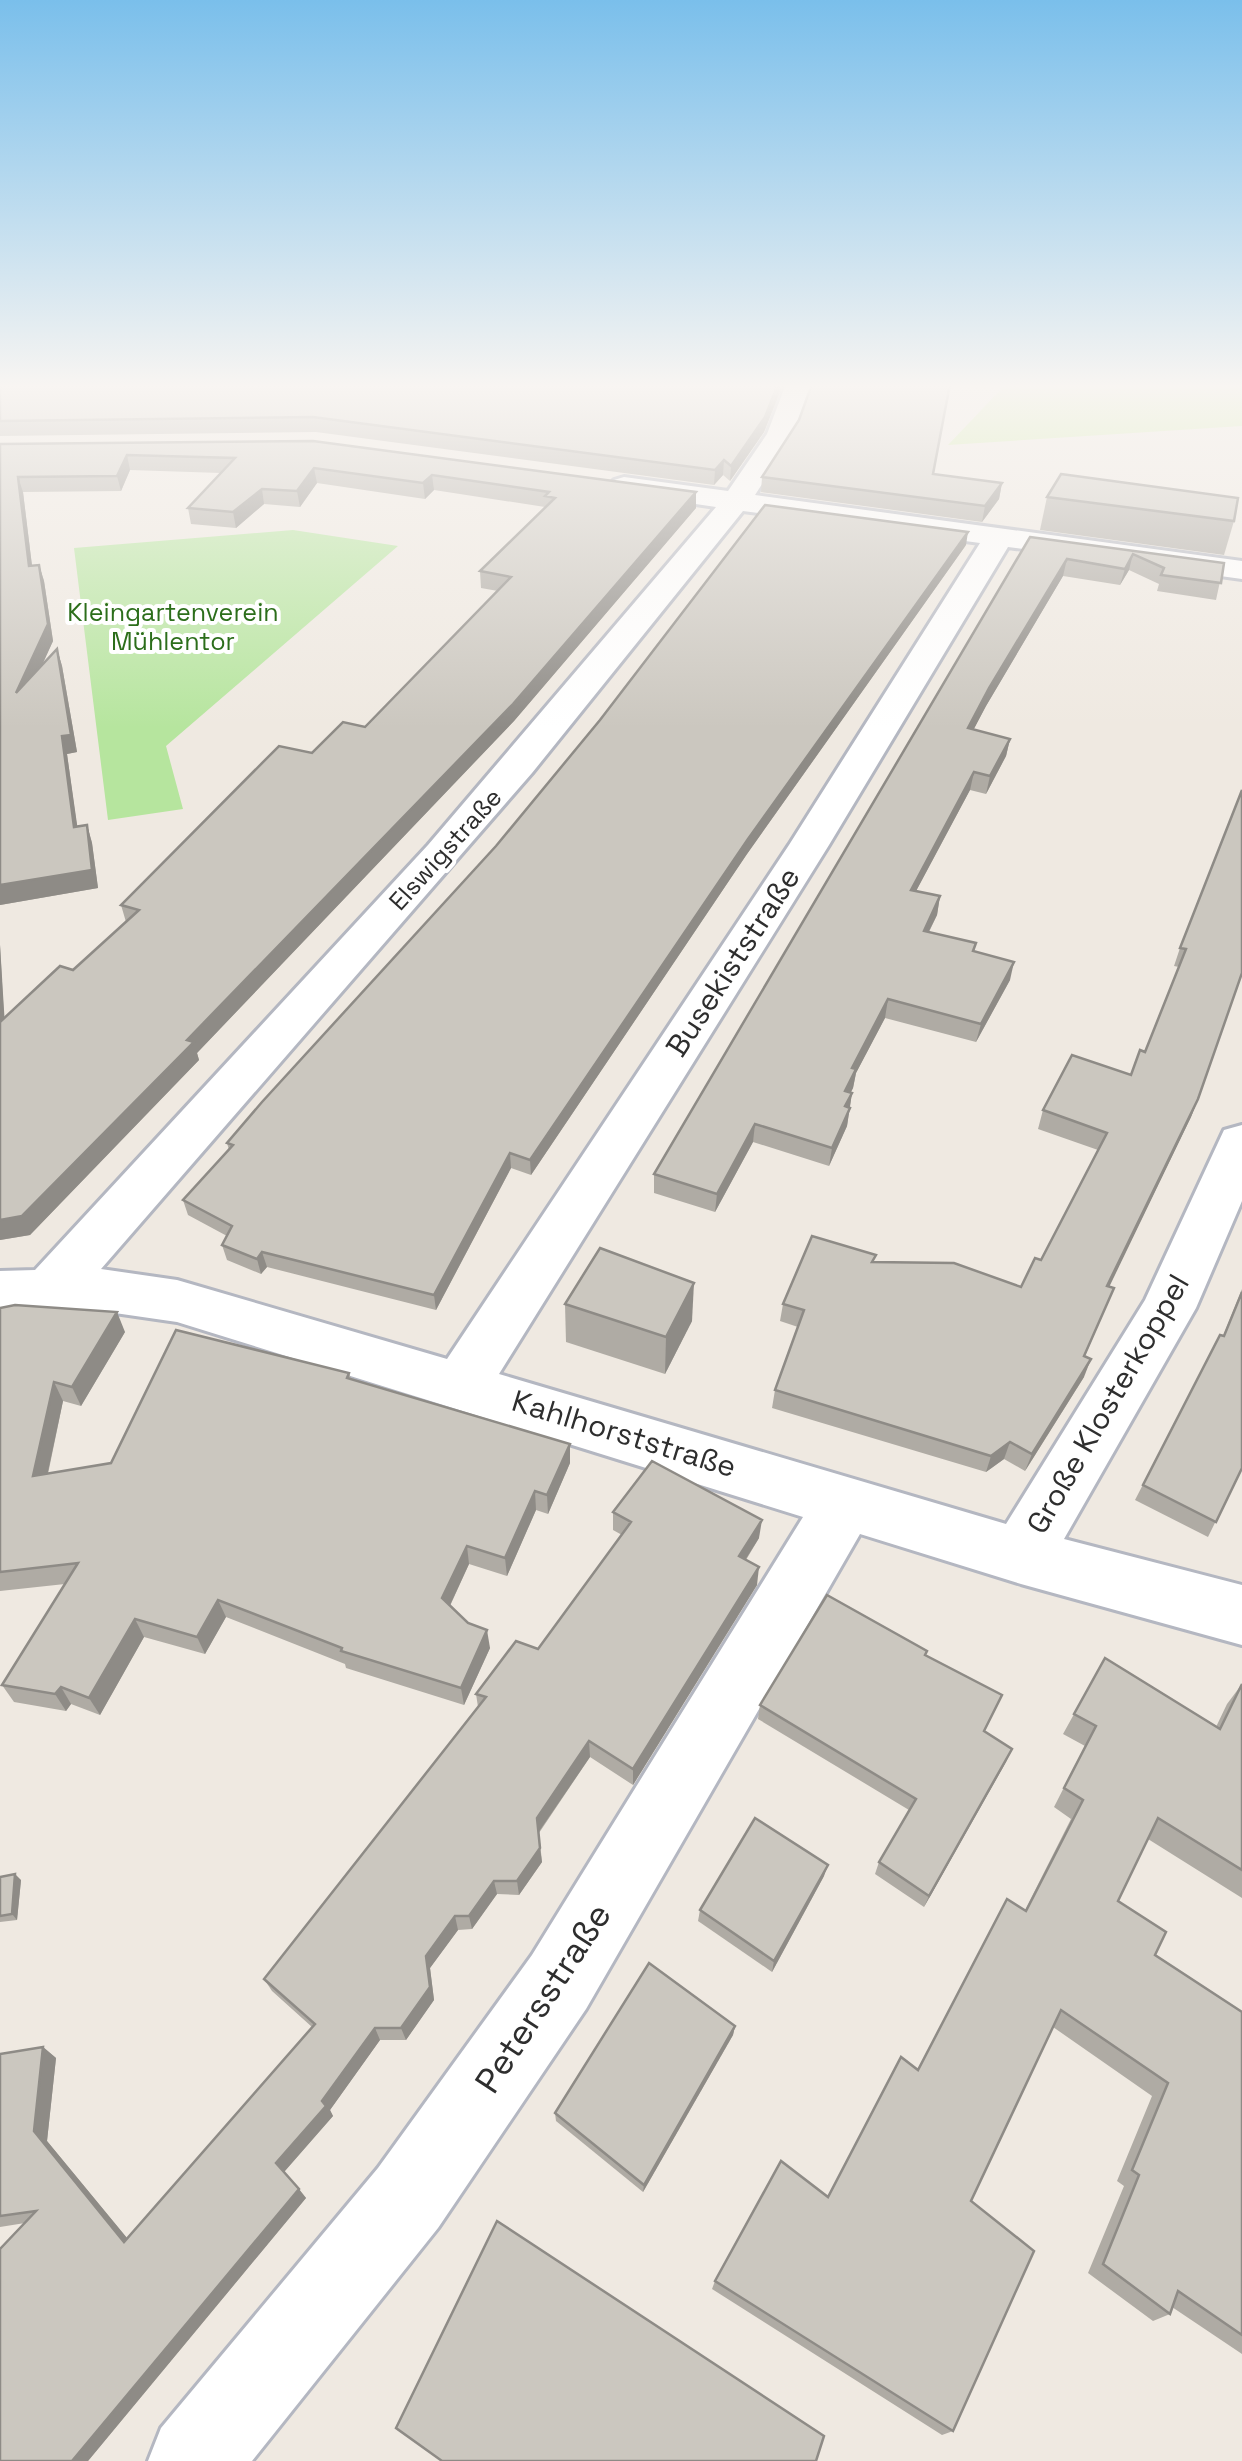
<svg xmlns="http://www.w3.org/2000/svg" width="1242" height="2461" font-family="'Space Grotesk',sans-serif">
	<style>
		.green { fill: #b6e59e }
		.pitch { fill: #c9ec9a }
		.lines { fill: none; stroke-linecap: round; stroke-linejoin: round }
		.minor-casing { stroke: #b4b7c1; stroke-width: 6 }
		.minor { fill: #fff; fill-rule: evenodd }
		.wall { fill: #afaba4 }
		.shaded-wall { fill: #8e8b86 }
		.building { fill: #cbc7bf; stroke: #8e8b86; stroke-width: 2.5 }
		.labels { text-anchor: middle; stroke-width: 8; stroke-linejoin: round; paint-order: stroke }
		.far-park-label { font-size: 25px; fill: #2c6e1b; stroke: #fff }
		.far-street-label { font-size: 25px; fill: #2e2e2e; stroke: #fff }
		.street-label { font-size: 30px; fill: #2e2e2e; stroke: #fff }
		.near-street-label { font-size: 35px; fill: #2e2e2e; stroke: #fff }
	</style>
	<rect width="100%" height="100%" fill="#efe9e1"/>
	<path class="green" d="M293 530 398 546 166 746 183 809 108 820 74 548Z"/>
	<path class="pitch" d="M1006 384H1242V426L948 445Z"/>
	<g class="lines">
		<defs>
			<path id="minor" d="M786 384H812L794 434 755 495 1242 561V579L1008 547 829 845 499 1374 1006 1524 1145 1300 1224 1130 1242 1125V1201L1196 1308 1064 1539 1242 1585V1645L1021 1584 860 1534 586 2009 438 2228 252 2461H148L161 2428 378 2168 532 1955 803 1517 177 1322 101 1311 0 1313V1271L35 1270 428 845 716 507 614 492 610 486 614 480 624 477 728 491 767 434ZM743 511 980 543 789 845 447 1359 177 1280 101 1269 532 773Z"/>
		</defs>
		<use href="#minor" class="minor-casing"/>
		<use href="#minor" class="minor"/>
	</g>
	<g class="wall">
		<path d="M0 384H783L764 432 730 481 723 475 714 485 316 432 0 436Z"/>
		<path d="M799 420 933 474 1002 483 999 499 982 522 761 492 762 477Z"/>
		<path d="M313 441 696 508 514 721 197 1053 199 1060 30 1235 0 1240V945L4 1018 73 970 126 922 121 905 312 753 365 727 498 591 481 588 480 571 545 507 434 490 425 499 317 483 300 507 264 504 236 528 191 524 188 508 221 473 130 470 121 491 23 492 32 566 39 565 44 581 53 641 42 664 57 649 62 666 77 752 67 754 77 827 87 825 92 843 98 888 0 905V444Z"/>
		<path d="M1047 497 1234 521 1224 555 1040 530Z"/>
		<path d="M1030 537 1224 563 1216 600 1157 591 1159 584 1129 570 1120 585 1063 576 986 706 973 730 1010 739 1006 756 986 794 970 790 916 891 940 896 937 915 929 932 976 943 974 951 1010 980 976 1042 885 1018 856 1073 853 1088 851 1092 852 1093 847 1126 829 1166 753 1142 715 1212 654 1193V1174Z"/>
		<path d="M966 545 747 854 531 1175 511 1168 436 1310 267 1267 261 1274 227 1260 222 1245 227 1236 188 1215 183 1200 229 1150 227 1143Z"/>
		<path d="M1242 790 1198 1099 1191 1117 1109 1286 1114 1288 1085 1356 1084 1377 1025 1471 1004 1459 986 1472 772 1408 775 1390 798 1327 780 1321 783 1304 874 1262 1021 1287 1041 1260 1098 1150 1038 1129 1043 1110 1131 1075 1145 1052 1179 967 1174 966 1180 948Z"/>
		<path d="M1242 1289V1468L1208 1537 1135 1500 1220 1335 1223 1336Z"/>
		<path d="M565 1304 692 1321 665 1374 566 1342Z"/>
		<path d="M0 1308 125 1332 81 1406 63 1401 48 1474 111 1463 349 1373 351 1379 570 1444V1463L548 1514 536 1510 507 1576 469 1564 450 1606 490 1648 464 1705 346 1668 345 1664 226 1617 205 1654 144 1637 100 1715 71 1704 66 1711 14 1702 2 1685 65 1584 0 1591Z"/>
		<path d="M613 1512 759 1538 746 1560 757 1585 633 1785 590 1757 539 1833 542 1862 519 1895 497 1894 472 1929 458 1930 430 1968 434 2000 406 2040H380L330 2110 333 2116 284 2172 306 2198 88 2461 25 2223 0 2227V2054L43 2047 56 2058 47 2141 127 2238 312 2027 272 1991 264 1979 478 1707 476 1694 538 1649 622 1535 613 1530Z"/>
		<path d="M926 1655 985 1732 1012 1749 924 1907 875 1874 879 1862 909 1810 758 1719 760 1705Z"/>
		<path d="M1105 1658 1216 1727 1227 1704 1242 1684V1898L1148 1839 1118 1901 1155 1955 1242 2012V2354L1172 2307 1170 2314 1153 2321 1088 2273 1124 2186 1117 2181 1152 2096 1053 2027 971 2201 953 2431 942 2435 712 2289 715 2281 828 2197 918 2070 1007 1899 1025 1910 1071 1819 1054 1807 1085 1746 1063 1734Z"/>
		<path d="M824 1876 772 1972 698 1921 700 1910Z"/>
		<path d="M0 1877 21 1880 17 1920 0 1922Z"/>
		<path d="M735 2026 733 2035 643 2192 556 2121 555 2113Z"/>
	</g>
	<g class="shaded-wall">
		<path d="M778 384H783L764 432 730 481 731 466Z"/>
		<path d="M127 455 130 470 121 491 117 476Z"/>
		<path d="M724 460 723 475 714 485 715 470Z"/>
		<path d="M314 468 317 483 300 507 297 491Z"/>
		<path d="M432 475 434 490 425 499 423 483Z"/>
		<path d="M18 477 23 492 34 582 29 566Z"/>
		<path d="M1002 483 999 499 982 522 985 506Z"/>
		<path d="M262 489 264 504 236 528 233 512Z"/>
		<path d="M696 492V508L514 721 197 1053 199 1060 30 1235 0 1240V1220L187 1040Z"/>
		<path d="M968 532 966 545 747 854 531 1175 530 1160 748 839Z"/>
		<path d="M1133 554 1129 570 1120 585 1125 569Z"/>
		<path d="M1067 559 1063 576 986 706 965 746 968 728 989 688Z"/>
		<path d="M39 565 44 581 53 641 22 710 16 693Z"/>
		<path d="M57 649 62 666 77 752 67 754 80 845 74 827 62 736Z"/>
		<path d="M1010 739 1006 756 986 794 990 776Z"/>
		<path d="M974 772 970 790 907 908 911 890Z"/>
		<path d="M87 825 92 843 98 888 0 905V885Z"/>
		<path d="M940 896 937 915 920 949 924 931Z"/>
		<path d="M0 945 6 1042 0 1028Z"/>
		<path d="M1014 962 1010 980 976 1042 981 1024Z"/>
		<path d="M888 999 885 1018 856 1073 853 1088 842 1109 845 1091 852 1068Z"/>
		<path d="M852 1093 847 1126 829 1166 832 1148 845 1106Z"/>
		<path d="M1198 1099 1191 1117 1101 1304 1107 1286Z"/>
		<path d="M755 1124 753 1142 715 1212 717 1194Z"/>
		<path d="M510 1153 511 1168 436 1310 434 1295Z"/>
		<path d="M262 1252 267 1267 261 1274 257 1259Z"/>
		<path d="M694 1283 692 1321 665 1374 666 1337Z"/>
		<path d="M117 1312 125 1332 81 1406 72 1387Z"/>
		<path d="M1091 1359 1084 1377 1025 1471 1032 1454Z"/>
		<path d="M54 1382 63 1401 43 1495 33 1476Z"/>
		<path d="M1010 1442 1004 1459 986 1472 991 1456Z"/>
		<path d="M570 1444V1463L548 1514 547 1495Z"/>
		<path d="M535 1491 536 1510 507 1576 505 1558Z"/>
		<path d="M762 1520 759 1538 737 1573 739 1556Z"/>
		<path d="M467 1546 469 1564 445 1616 442 1598Z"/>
		<path d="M759 1567 757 1585 633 1785V1769Z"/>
		<path d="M218 1600 226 1617 205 1654 197 1637Z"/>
		<path d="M135 1619 144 1637 100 1715 89 1698Z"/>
		<path d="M487 1630 490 1648 464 1705 461 1688Z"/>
		<path d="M61 1687 71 1704 66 1711 55 1694Z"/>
		<path d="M589 1741 590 1757 538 1833 537 1818Z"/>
		<path d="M1012 1749 1006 1762 924 1907 929 1896Z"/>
		<path d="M540 1848 542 1862 519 1895 517 1881Z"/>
		<path d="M828 1865 824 1876 772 1972 774 1961Z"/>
		<path d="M15 1874 21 1880 17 1920 12 1914Z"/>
		<path d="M494 1881 497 1894 472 1929 469 1916Z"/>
		<path d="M455 1916 458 1930 430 1968 434 2000 406 2040 401 2028 426 1956Z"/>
		<path d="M735 2026 733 2035 643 2192 644 2185Z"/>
		<path d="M375 2028 380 2040 330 2110 333 2116 284 2172 276 2163Z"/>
		<path d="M43 2047 56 2058 47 2141 136 2249 124 2242 34 2131Z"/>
		<path d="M299 2189 306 2198 88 2461H72Z"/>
	</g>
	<g class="building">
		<path d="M0 384H778L765 417 731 466 724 460 715 470 313 417 0 421Z"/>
		<path d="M812 384H950L933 474 1002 483 985 506 762 477 799 420Z"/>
		<path d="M313 441 696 492 513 704 187 1040 194 1042 22 1216 0 1220V1022L60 966 73 970 139 910 121 905 279 746 312 753 343 722 365 727 511 577 480 571 555 498 545 496 549 492 432 475 423 483 314 468 297 491 262 489 233 512 188 508 235 458 127 455 117 476 18 477 29 566 39 565 48 624 16 693 57 649 71 735 62 736 74 827 87 825 92 870 0 885V444Z"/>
		<path d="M1061 474 1238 498 1234 521 1047 497Z"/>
		<path d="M765 505 968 532 748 839 530 1160 510 1153 434 1295 262 1252 257 1259 222 1245 232 1226 183 1200 233 1145 227 1143 262 1102 496 846 600 720Z"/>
		<path d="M1030 537 1224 563 1221 583 1161 575 1164 568 1133 554 1125 569 1067 559 989 688 968 728 1010 739 990 776 974 772 911 890 940 896 924 931 976 943 973 951 1014 962 981 1024 888 999 852 1068 856 1069 845 1091 852 1093 845 1106 850 1108 832 1148 755 1124 717 1194 654 1174Z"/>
		<path d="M1242 790V973L1198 1099 1107 1286 1114 1288 1084 1356 1091 1359 1032 1454 1010 1442 991 1456 775 1390 804 1310 783 1304 812 1236 876 1255 872 1262 954 1263 1021 1287 1035 1258 1041 1260 1107 1133 1043 1110 1072 1055 1131 1075 1140 1050 1145 1052 1186 949 1180 948Z"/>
		<path d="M600 1248 694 1283 666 1337 565 1304Z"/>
		<path d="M1242 1292V1468L1216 1522 1143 1485 1220 1335 1224 1336Z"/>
		<path d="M15 1305 117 1312 72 1387 54 1382 33 1476 111 1463 176 1330 349 1373 347 1378 570 1444 547 1495 535 1491 505 1558 467 1546 442 1598 468 1623 487 1630 461 1688 341 1651 342 1648 218 1600 197 1637 135 1619 89 1698 61 1687 55 1694 2 1685 78 1563 0 1572V1308Z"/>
		<path d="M652 1461 762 1520 739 1556 759 1567 633 1769 589 1741 537 1818 540 1848 517 1881H494L469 1916H455L426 1956 430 1987 401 2028H375L322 2101 326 2106 276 2163 299 2189 72 2461H0V2249L36 2211 0 2216V2054L43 2047 34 2131 124 2242 315 2024 264 1979 486 1697 476 1694 516 1641 538 1649 631 1522 613 1512Z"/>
		<path d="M827 1595 927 1651 925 1655 1002 1695 984 1731 1012 1749 929 1896 879 1862 916 1799 760 1705Z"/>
		<path d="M1105 1658 1220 1729 1242 1684V1870L1158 1818 1118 1901 1166 1932 1155 1955 1242 2012V2335L1178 2291 1170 2314 1103 2264 1139 2175 1132 2170 1168 2083 1061 2010 971 2201 1034 2251 953 2431 715 2281 781 2161 828 2197 901 2057 918 2070 1007 1899 1026 1911 1083 1800 1064 1788 1096 1726 1074 1714Z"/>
		<path d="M755 1818 828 1865 774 1961 700 1910Z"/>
		<path d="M15 1874 12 1914 0 1916V1877Z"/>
		<path d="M649 1963 735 2026 644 2185 555 2113Z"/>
		<path d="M497 2221 824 2436 816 2461H442L396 2428Z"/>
	</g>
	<linearGradient id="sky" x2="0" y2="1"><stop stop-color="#7abfeb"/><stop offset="0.53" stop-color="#f8f5f2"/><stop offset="1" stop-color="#f8f5f2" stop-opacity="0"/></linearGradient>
	<rect width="1242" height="728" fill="url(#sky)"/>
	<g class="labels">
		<g class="far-park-label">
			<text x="173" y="621">Kleingartenverein<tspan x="173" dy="29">Mühlentor</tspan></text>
		</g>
		<g class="far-street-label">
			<text transform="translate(445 849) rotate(-48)" y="9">Elswigstraße</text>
		</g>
		<g class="street-label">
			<text transform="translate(733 962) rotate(-57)" y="10">Busekiststraße</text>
			<text transform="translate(1108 1404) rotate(-60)" y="10">Große Klosterkoppel</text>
			<text transform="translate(624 1434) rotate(17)" y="10">Kahlhorststraße</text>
		</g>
		<g class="near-street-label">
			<text transform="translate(543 1998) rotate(-57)" y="12">Petersstraße</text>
		</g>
	</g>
</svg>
